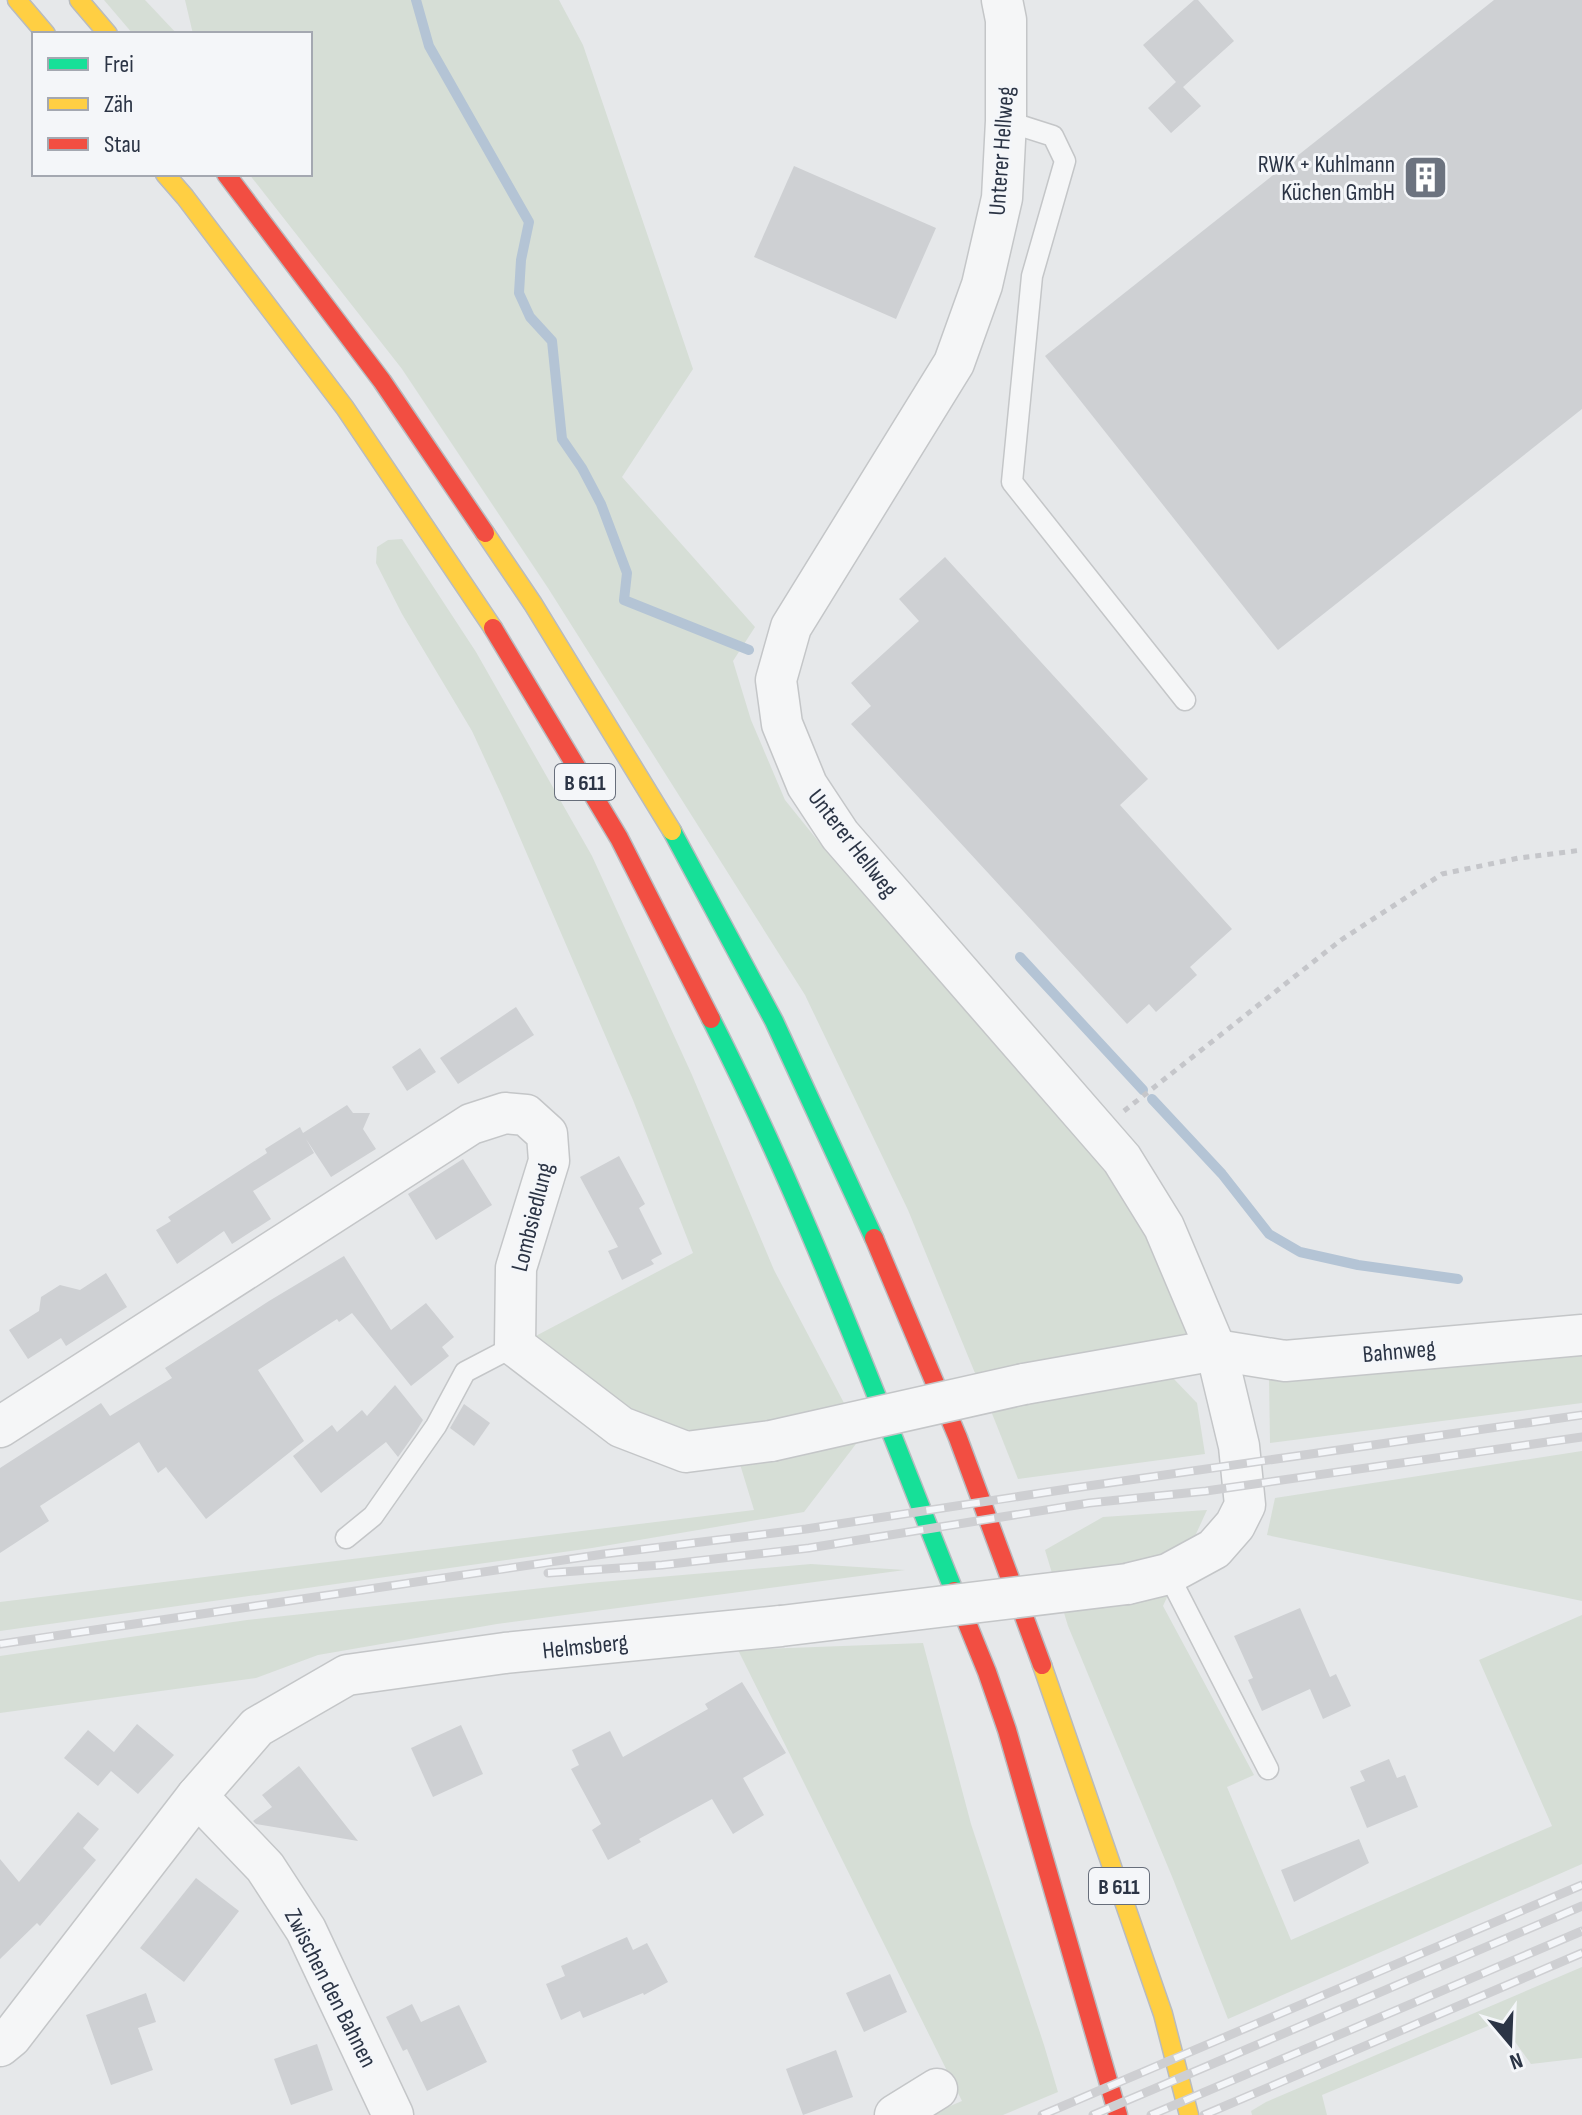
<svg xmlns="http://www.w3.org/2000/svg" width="1582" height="2115" font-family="'Sofia Sans Condensed',sans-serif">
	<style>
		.green { fill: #d6ded6 }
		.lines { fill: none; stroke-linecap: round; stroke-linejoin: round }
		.stream { stroke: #b4c4d5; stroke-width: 10 }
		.building { fill: #ced0d3 }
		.lane-casing { stroke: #c4c6c8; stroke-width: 23 }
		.street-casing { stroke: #c4c6c8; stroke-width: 43 }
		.fast-casing { stroke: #b8bbbf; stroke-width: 21 }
		.slow-casing { stroke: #b8bbbf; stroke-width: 21 }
		.jam-casing { stroke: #b8bbbf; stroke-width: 21 }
		.path { stroke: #c5c6ca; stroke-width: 5; stroke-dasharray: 6 6; stroke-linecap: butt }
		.lane { stroke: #f5f6f7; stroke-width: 20 }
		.street { stroke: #f5f6f7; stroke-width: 40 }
		.fast { stroke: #16e098; stroke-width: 18 }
		.slow { stroke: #ffcf43; stroke-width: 18 }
		.jam { stroke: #f24e42; stroke-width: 18 }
		.rail-casing { stroke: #cecfd2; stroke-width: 9 }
		.rail { stroke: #f4f6f9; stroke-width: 6; stroke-dasharray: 18; stroke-linecap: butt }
		.street-bridge-casing { stroke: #c4c6c8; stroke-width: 43; stroke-linecap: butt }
		.street-bridge { stroke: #f5f6f7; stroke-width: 40 }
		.labels { text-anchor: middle; stroke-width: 6; stroke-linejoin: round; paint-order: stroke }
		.shield { fill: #f4f6f9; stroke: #676e7b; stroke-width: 2 }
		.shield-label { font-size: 22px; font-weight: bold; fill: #2b3445 }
		.street-label { font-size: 24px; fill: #2b3445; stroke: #f4f6f9 }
		.poi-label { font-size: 24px; fill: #2b3445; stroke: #f4f6f9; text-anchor: end }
	</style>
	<rect width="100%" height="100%" fill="#e6e8ea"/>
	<g class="green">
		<path d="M104 0H145L177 34H133Z"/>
		<path d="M185 0H559L583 45 693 369 622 477 755 627 733 661 751 720 785 800 827 852 1105 1171 1150 1238 1193 1337 977 1378 908 1210 805 995 548 588 402 369 249 174H310V34H193Z"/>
		<path d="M402 539 476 652 592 856 692 1075 774 1270 844 1403 753 1424 706 1438 647 1425 530 1339 693 1253 633 1100 502 796 472 731 402 614 376 563 377 547 388 540Z"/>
		<path d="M1582 1345V1403L1270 1443 1269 1380 1284 1371Z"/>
		<path d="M1172 1377 1197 1403 1205 1454 1018 1479 991 1411 1034 1399Z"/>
		<path d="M859 1440 804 1512 592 1548 0 1631V1602L754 1510 739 1461Z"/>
		<path d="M1582 1451V1601L1267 1535 1275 1498Z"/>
		<path d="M1207 1510 1163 1606 1254 1775 1227 1787 1291 1940 1552 1826 1479 1660 1582 1615V1864L1228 2019 1173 1879 1068 1626 1045 1550 1103 1517Z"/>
		<path d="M811 1564 905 1570 497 1624 318 1655 256 1678 0 1713V1656L247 1620 589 1583Z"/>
		<path d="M923 1643 971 1824 1044 2045 1058 2092 1003 2115H929L962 2101 738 1650Z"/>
		<path d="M1582 1967V2058L1531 2064 1500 2021 1322 2095 1327 2115H1252L1251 2111 1266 2102Z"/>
	</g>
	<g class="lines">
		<g class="stream">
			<path d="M416 0 429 46 529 222 521 260 519 293 530 317 552 341 562 439 582 468 601 504 627 573 624 600 749 650"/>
			<path d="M1020 957 1143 1090"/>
			<path d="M1152 1099 1222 1174 1269 1234 1300 1252 1358 1265 1458 1279"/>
		</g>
	</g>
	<g class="building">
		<path d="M1194 0H1198L1234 41 1183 87 1201 106 1171 133 1148 108 1176 82 1143 45Z"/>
		<path d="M1494 0H1582V409L1278 650 1045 356Z"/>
		<path d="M794 166 936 228 896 319 754 257Z"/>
		<path d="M945 557 1148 779 1120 805 1232 929 1190 967 1197 975 1156 1012 1149 1004 1127 1024 851 724 871 706 851 683 919 621 899 599Z"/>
		<path d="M516 1007 534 1035 458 1084 440 1058Z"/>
		<path d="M420 1048 436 1072 407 1091 392 1067Z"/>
		<path d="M347 1105 353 1113H370L363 1129 376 1149 331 1177 306 1139 314 1153 253 1191 271 1219 232 1244 224 1231 177 1264 156 1230 171 1221 168 1217 267 1153 265 1149 300 1127 303 1133Z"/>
		<path d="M619 1156 645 1204 639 1208 662 1254 651 1260 654 1264 622 1280 608 1251 618 1247 580 1177Z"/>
		<path d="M463 1159 492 1205 436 1240 408 1194Z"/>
		<path d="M344 1256 391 1330 426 1303 454 1337 442 1347 449 1356 411 1386 352 1313 339 1322 337 1319 258 1370 304 1441 206 1519 166 1467 158 1473 139 1442 40 1506 49 1521 0 1553V1468L101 1403 110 1416 172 1378 165 1368 269 1301Z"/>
		<path d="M106 1273 127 1307 66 1346 61 1338 28 1359 9 1330 39 1311 41 1297 60 1285 80 1290Z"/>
		<path d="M395 1385 423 1420 415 1433 398 1457 386 1442 321 1493 293 1456 332 1425 337 1432 362 1410 367 1416Z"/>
		<path d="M464 1404 490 1423 474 1446 450 1428Z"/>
		<path d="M1300 1608 1330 1677 1336 1674 1351 1706 1323 1719 1310 1689 1262 1711 1248 1680 1253 1678 1234 1636Z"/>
		<path d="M742 1682 786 1753 743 1778 764 1815 733 1834 712 1799 639 1839 641 1842 608 1860 592 1830 601 1824 571 1769 579 1765 572 1750 610 1731 623 1757 708 1709 705 1704Z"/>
		<path d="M137 1724 174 1755 138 1794 111 1771 98 1786 64 1758 88 1730 114 1752Z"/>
		<path d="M461 1725 483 1774 433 1797 411 1748Z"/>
		<path d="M1389 1759 1397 1778 1405 1775 1418 1807 1367 1828 1350 1787 1365 1781 1360 1771Z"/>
		<path d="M299 1766 332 1808 358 1841 256 1824 253 1821 272 1807 262 1795Z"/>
		<path d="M78 1812 99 1829 83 1848 96 1860 40 1926 37 1923 0 1959V1859L19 1882Z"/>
		<path d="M1359 1839 1369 1863 1294 1902 1281 1870Z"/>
		<path d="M196 1878 239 1911 184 1982 140 1948Z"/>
		<path d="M627 1937 633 1950 647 1943 668 1982 644 1995 643 1993 583 2018 580 2011 561 2020 546 1984 565 1976 561 1966Z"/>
		<path d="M890 1974 907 2012 864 2032 846 1993Z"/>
		<path d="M146 1993 156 2022 138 2028 153 2070 111 2085 86 2015Z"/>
		<path d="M412 2004 421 2022 459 2005 487 2062 427 2091 407 2049 403 2051 386 2017Z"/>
		<path d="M317 2044 333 2090 291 2105 274 2059Z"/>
		<path d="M836 2050 853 2097 803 2115 786 2069Z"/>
	</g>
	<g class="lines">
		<defs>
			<g id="lane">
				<path d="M1006 121 1053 136 1065 161 1032 276 1012 482 1185 700"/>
				<path d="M346 1538 373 1516 436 1426 465 1372 515 1346"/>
				<path d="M1168 1574 1268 1769"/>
			</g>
			<g id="street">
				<path d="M1002 0 1006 20V121L1002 198 982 285 954 363 791 627 776 680 782 724 807 785 840 835 1122 1159 1164 1227 1216 1350 1239 1446 1245 1505 1235 1525 1214 1549 1168 1574 1127 1584"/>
				<path d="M1024 1384 1216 1350 1285 1361 1582 1335"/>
				<path d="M0 1427 471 1124 505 1113 526 1115 547 1134 549 1161 516 1268 515 1346 621 1427 686 1452 771 1441"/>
				<path d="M197 1796 265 1867 306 1930 393 2115"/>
				<path d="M0 2046 11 2037 197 1796 257 1727 347 1675 505 1653 781 1626"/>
				<path d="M895 2115 937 2089"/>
			</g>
			<g id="fast">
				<path d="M672 831 774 1021 874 1238"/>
				<path d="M711 1019C805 1204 877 1399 954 1591"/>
			</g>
			<g id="slow">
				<path d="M17 0 46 34"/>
				<path d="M79 0 108 34"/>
				<path d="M165 174 185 197 345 408 493 628"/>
				<path d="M485 533 533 604 672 831"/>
				<path d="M1042 1665 1163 2014 1189 2115"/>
			</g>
			<g id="jam">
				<path d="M226 174 382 381 485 533"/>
				<path d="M493 628 619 838 711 1019"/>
				<path d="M874 1238 958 1438 1042 1665"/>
				<path d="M954 1591 987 1672 1007 1730 1118 2115"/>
			</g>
		</defs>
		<use href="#lane" class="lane-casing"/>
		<use href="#street" class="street-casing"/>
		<use href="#fast" class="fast-casing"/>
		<use href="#slow" class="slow-casing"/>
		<use href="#jam" class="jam-casing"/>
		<path class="path" d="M1124 1111 1341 940 1442 874 1519 858 1582 850"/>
		<use href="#lane" class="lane"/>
		<use href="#street" class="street"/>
		<use href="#fast" class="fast"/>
		<use href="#slow" class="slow"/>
		<use href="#jam" class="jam"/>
		<defs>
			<g id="rail">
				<path d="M548 1573 662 1565 809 1548 1089 1503 1206 1491 1582 1437"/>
				<path d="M0 1644 604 1554 806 1529 1074 1488 1582 1415"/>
				<path d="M1042 2115 1582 1885"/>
				<path d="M1093 2115 1582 1906"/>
				<path d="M1151 2115 1582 1931"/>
				<path d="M1204 2115 1582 1953"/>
			</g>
		</defs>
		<use href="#rail" class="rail-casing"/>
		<use href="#rail" class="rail"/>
		<defs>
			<g id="street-bridge">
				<path d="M771 1441 1024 1384"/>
				<path d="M781 1626 1127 1584"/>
			</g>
		</defs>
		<use href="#street-bridge" class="street-bridge-casing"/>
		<use href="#street-bridge" class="street-bridge"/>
	</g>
	<defs>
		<symbol id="building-square" viewBox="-11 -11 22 22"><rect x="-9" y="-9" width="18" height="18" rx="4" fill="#6c737f" stroke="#f4f6f9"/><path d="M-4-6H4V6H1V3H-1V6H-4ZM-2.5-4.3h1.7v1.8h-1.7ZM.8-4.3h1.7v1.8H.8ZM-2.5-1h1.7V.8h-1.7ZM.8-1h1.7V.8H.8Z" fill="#fff"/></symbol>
	</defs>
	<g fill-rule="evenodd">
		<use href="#building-square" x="1400" y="152" width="51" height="51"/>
	</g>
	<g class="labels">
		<g class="shield">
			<rect x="555" y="764" width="60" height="36" rx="6"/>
			<rect x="1089" y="1868" width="60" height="36" rx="6"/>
		</g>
		<g class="shield-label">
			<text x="585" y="790">B 611</text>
			<text x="1119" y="1894">B 611</text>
		</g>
		<g class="street-label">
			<text transform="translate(1001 151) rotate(-86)" y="8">Unterer Hellweg</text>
			<text transform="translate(853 843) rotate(52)" y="8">Unterer Hellweg</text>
			<text transform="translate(532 1217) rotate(-76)" y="8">Lombsiedlung</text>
			<text transform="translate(1399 1351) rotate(-5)" y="8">Bahnweg</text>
			<text transform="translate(585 1646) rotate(-6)" y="8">Helmsberg</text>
			<text transform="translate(331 1988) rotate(63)" y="8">Zwischen den Bahnen</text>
		</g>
		<g class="poi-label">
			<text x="1395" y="172">RWK + Kuhlmann<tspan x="1395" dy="28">Küchen GmbH</tspan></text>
		</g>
	</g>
	<rect x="32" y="32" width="280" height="144" fill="#f4f6f9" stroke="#a4a8b1" stroke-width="2"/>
	<rect x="48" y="58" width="40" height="12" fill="#16e098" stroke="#a4a8b1" stroke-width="2"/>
	<text x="104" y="72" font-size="24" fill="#2b3445">Frei</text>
	<rect x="48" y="98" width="40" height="12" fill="#ffcf43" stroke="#a4a8b1" stroke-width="2"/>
	<text x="104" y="112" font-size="24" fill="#2b3445">Zäh</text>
	<rect x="48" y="138" width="40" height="12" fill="#f24e42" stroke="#a4a8b1" stroke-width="2"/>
	<text x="104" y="152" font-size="24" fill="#2b3445">Stau</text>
	<g transform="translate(1510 2043) rotate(161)" stroke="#f4f6f9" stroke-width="6" paint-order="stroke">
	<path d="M0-6L14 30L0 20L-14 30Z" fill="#2b3445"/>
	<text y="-12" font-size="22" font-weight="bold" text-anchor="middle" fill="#2b3445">N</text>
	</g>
</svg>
